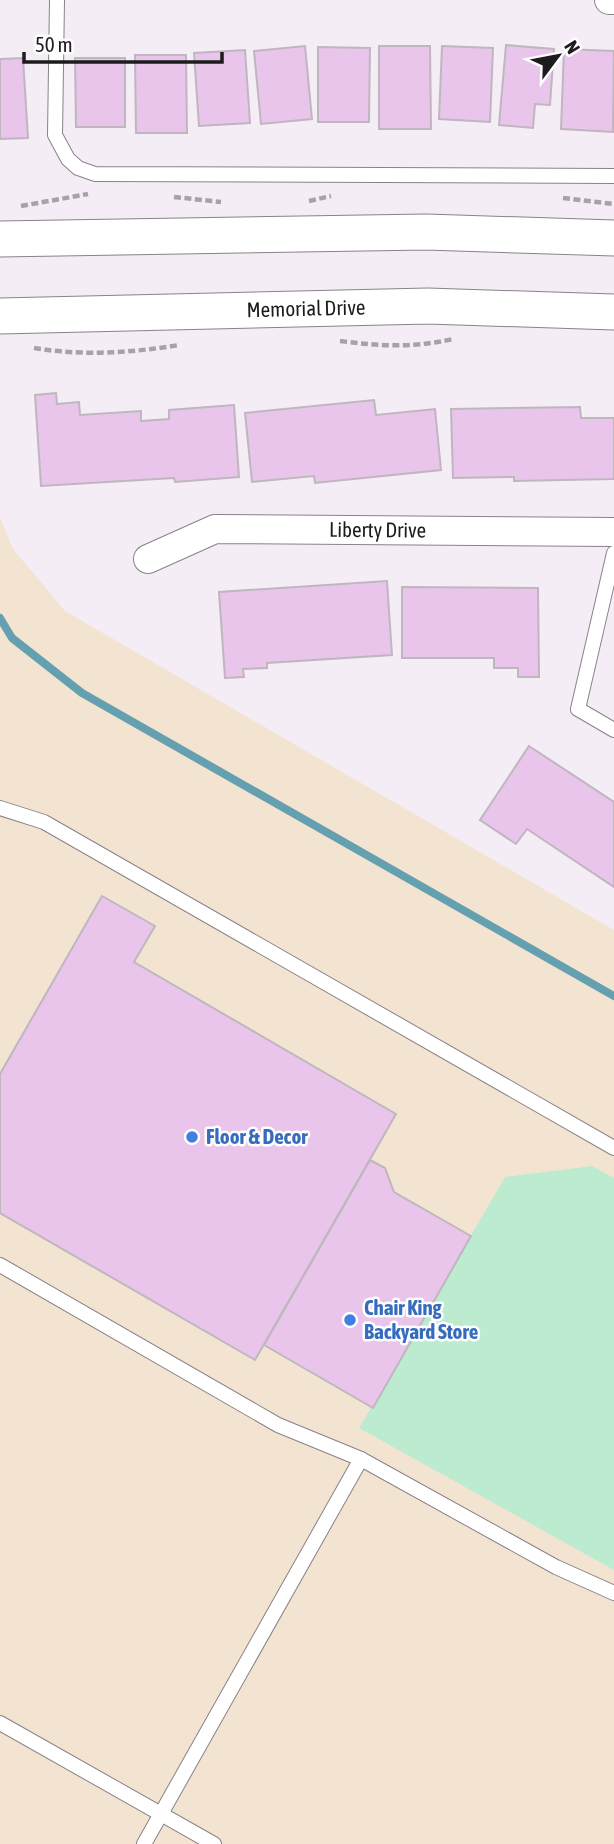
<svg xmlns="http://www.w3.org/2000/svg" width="614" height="1844" font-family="'Asap Condensed',sans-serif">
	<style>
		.commercial { fill: #f3e4d1 }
		.green { fill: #bcebd0 }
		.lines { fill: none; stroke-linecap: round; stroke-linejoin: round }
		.stream { stroke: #65a0b0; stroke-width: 8 }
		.building { fill: #e9c4eb; stroke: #beb7be; stroke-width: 2 }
		.service-casing { stroke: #888289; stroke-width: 16 }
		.minor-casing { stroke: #888289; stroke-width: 30 }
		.tertiary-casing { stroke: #888289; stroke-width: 37 }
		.path { stroke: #a7a2a8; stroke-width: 4.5; stroke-dasharray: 7 3.5; stroke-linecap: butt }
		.service { stroke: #fff; stroke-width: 14 }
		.minor { stroke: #fff; stroke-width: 28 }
		.tertiary { stroke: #fff; stroke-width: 35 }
		.shop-dot { fill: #3f7fe0; stroke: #fefdfe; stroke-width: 2.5 }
		.labels { text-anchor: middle; stroke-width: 5; stroke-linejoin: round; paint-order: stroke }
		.street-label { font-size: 21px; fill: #1d1b1d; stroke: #fefdfe }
		.shop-label { font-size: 21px; font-weight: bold; fill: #366cbe; stroke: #fefdfe; text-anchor: start }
	</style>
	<rect width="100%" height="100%" fill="#f4edf5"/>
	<path class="commercial" d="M0 517 13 549 65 611 614 930V1844H0Z"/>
	<path class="green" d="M592 1166 614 1178V1570L359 1428 505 1177Z"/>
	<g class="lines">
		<path class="stream" d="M0 618 12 638 82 693 614 996"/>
	</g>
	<g class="building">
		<path d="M506 45 554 49 550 105 535 104 533 128 499 125Z"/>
		<path d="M305 46 312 119 261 124 254 51Z"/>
		<path d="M379 46H430L431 129H379Z"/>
		<path d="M442 46 493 48 490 122 439 119Z"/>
		<path d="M318 47 370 48 369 122H318Z"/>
		<path d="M564 49 614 51 613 132 561 129Z"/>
		<path d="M245 50 250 123 199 126 194 53Z"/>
		<path d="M135 55H186L187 133H136Z"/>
		<path d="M23 58 28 138 0 139V59Z"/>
		<path d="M75 58H125V127H76Z"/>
		<path d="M56 393 57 404 79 402 80 415 141 411V421L169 419V410L234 405 239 477 175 482 174 478 41 486 35 395Z"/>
		<path d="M374 400 376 415 435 409 441 470 315 483 314 476 252 482 245 413Z"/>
		<path d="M580 407 581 418H614V479L514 481V477L453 478 451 409Z"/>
		<path d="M387 581 392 655 267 663V668L243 669 244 677 225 678 219 592Z"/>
		<path d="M402 587 538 588 539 677H518V668H494V658H402Z"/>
		<path d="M529 746 614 802V887L527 829 516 844 480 820Z"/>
		<path d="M102 896 155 926 134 962 396 1114 255 1360 0 1213V1074Z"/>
		<path d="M370 1160 385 1168 394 1192 471 1236 373 1408 264 1345Z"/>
	</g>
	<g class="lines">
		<defs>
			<g id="service">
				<path d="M57 0 55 135 68 159 78 168 95 174 614 176"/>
				<path d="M614 553 578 709 614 730"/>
				<path d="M0 808 44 822 614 1148"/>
				<path d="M0 1265 278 1425 361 1459 556 1567 614 1593"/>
				<path d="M0 1723 214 1844"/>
				<path d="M144 1844 361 1459"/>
			</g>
			<g id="minor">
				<path d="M609 0H614"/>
				<path id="s1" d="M148 559 215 529 614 532"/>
			</g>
			<g id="tertiary">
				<path d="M0 239 426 232 614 238"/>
				<path id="s2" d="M0 316 428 306 614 312"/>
			</g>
		</defs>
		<use href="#service" class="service-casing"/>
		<use href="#minor" class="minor-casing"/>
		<use href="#tertiary" class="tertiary-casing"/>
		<g class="path">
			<path d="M174 197 221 202"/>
			<path d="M563 198 614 204"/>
			<path d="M309 201 331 196"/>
			<path d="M21 206 88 194"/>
			<path d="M340 341C379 346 414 348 453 339"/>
			<path d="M34 348C83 356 130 353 179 345"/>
		</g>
		<use href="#service" class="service"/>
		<use href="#minor" class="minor"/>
		<use href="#tertiary" class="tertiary"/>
	</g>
	<g class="shop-dot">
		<circle cx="192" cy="1137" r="7"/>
		<circle cx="350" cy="1320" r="7"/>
	</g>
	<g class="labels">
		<g class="street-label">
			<text dy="7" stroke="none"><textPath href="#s2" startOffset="306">Memorial Drive</textPath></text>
			<text dy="7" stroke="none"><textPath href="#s1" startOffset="236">Liberty Drive</textPath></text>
		</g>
		<g class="shop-label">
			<text x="206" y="1144">Floor &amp; Decor</text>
			<text x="364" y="1315">Chair King<tspan x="364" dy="24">Backyard Store</tspan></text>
		</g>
	</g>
	<g transform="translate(558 56) rotate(58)" stroke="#fefdfe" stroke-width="5" paint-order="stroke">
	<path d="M0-5L12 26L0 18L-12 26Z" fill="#1d1b1d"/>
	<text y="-10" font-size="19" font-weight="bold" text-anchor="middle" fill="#1d1b1d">N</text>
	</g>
	<path d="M24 52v10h198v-10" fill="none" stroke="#1d1b1d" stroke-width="3.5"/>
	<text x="35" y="52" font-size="21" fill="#1d1b1d" stroke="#fefdfe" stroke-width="5" paint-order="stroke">50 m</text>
</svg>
